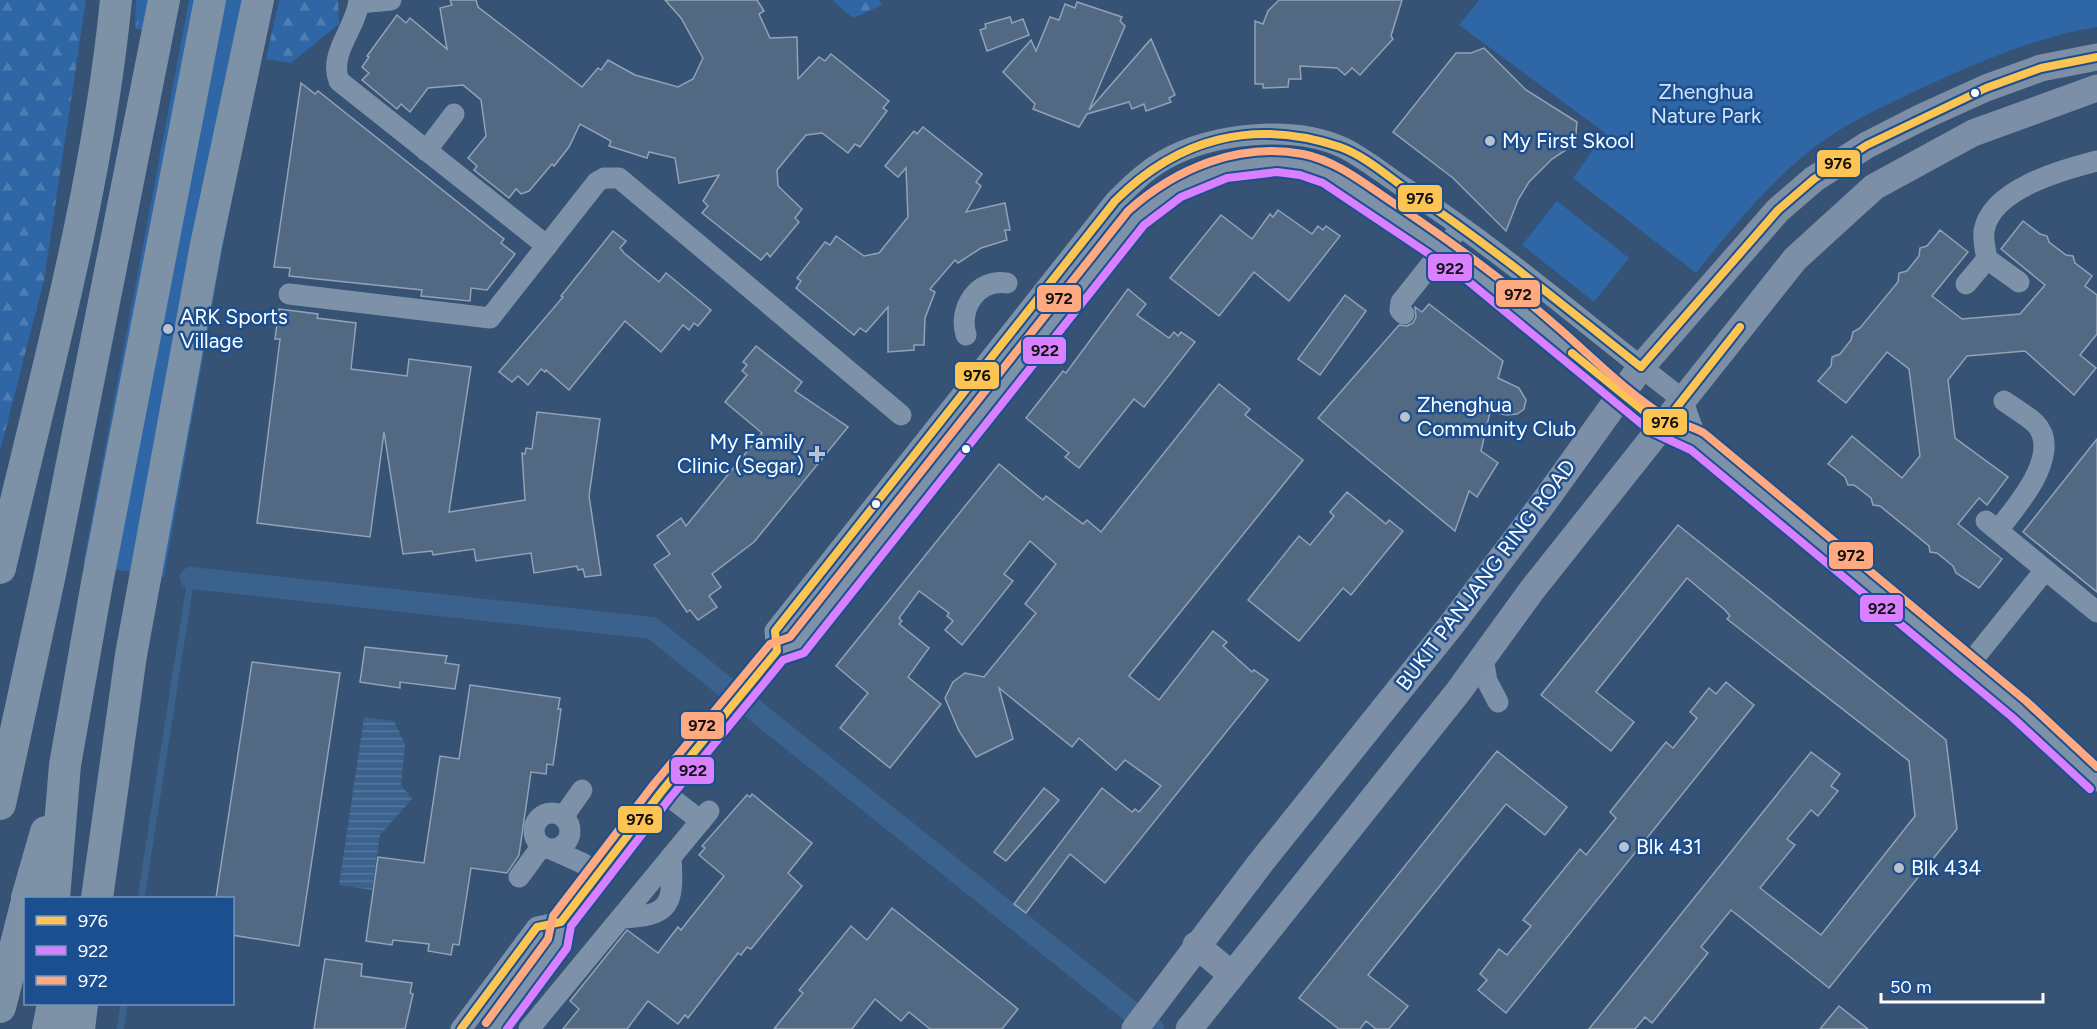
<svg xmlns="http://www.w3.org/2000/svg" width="2097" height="1029" font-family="Figtree,sans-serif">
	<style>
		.grass { fill: url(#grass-tufts) }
		.forest { fill: url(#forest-firs) }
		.park { fill: #2f66a5 }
		.water { fill: url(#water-rules) }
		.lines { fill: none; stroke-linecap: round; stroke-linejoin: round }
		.stream { stroke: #3b618d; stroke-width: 7 }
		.canal { stroke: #3b618d; stroke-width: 22 }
		.building { fill: #526984; stroke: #92a2b6; stroke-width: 1.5 }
		.minor { stroke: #7d92a8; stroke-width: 21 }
		.major { stroke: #7d8ea7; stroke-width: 27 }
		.highway { stroke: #7e92a7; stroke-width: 32 }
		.bus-1-casing { stroke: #1b4f8f; stroke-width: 12 }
		.bus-2-casing { stroke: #1b4f8f; stroke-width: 12 }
		.bus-3-casing { stroke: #1b4f8f; stroke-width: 12 }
		.bus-1 { stroke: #fcc553; stroke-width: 8 }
		.bus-2 { stroke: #d880ff; stroke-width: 8 }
		.bus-3 { stroke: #ffa980; stroke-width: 8 }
		.bus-dot { fill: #fff; stroke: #1b4f8f; stroke-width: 2 }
		.poi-dot { fill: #b9c2ce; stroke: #1b4f8f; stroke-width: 2 }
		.labels { text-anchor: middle; stroke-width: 5; stroke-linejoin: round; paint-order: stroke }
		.park-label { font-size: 21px; fill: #cfe3fa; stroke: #1b4f8f }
		.poi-label { font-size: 21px; fill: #fff; stroke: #1b4f8f; text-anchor: start }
		.street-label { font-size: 21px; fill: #fff; stroke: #1b4f8f }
		.line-badge { stroke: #1b4f8f; stroke-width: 2 }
		.pale-badge-label { font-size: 16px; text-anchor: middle; font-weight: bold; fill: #111 }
	</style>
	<defs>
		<pattern id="grass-tufts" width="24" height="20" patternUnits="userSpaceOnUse" patternTransform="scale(1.5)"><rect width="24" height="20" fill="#2f66a5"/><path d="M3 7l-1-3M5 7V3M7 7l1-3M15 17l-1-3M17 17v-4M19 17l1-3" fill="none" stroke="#4e7db2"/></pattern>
		<pattern id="forest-firs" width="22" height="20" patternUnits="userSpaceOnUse" patternTransform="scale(1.5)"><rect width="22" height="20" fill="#2f66a5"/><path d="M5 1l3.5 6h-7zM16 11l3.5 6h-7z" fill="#4e7db2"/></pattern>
		<pattern id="water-rules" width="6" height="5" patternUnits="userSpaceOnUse" patternTransform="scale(1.5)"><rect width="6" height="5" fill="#3b618d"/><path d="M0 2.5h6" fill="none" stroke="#58799e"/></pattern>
	</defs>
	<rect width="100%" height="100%" fill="#365274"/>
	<path class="grass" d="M136 0H148L143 30 135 29Z"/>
	<g class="forest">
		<path d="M0 0H86L44 280 0 451Z"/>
		<path d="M279 0H338L339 24 291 63 266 59Z"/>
		<path d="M832 0H879L882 5 853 18Z"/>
	</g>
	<g class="park">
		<path d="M189 0H272L250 94 164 577 83 565Z"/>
		<path d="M1479 0H2097V27C2031 38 1969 66 1909 94 1874 111 1837 128 1807 153 1765 188 1730 230 1696 273L1573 178 1605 133 1459 25Z"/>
		<path d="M1557 201 1629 258 1594 302 1522 245Z"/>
	</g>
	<path class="water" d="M364 717 394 721 405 744 401 785 412 799 380 835 372 890 339 885Z"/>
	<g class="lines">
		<g class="stream">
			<path d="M141 898 191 578"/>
			<path d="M120 1029 124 1004"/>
		</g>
		<path class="canal" d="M191 578 652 628 1153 1029"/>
	</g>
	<g class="building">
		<path d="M450 0H476L478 7 582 87 598 68 601 70 608 60 635 75 678 87 693 79 703 58 681 18 665 0H757L764 11 759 14 770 38 797 37 798 79 819 57 825 61 831 54 889 101 883 108 887 111 860 147 855 144 848 153 822 133 806 135 777 170 778 186 802 209 795 218 799 222 770 257 767 253 761 260 702 213 708 206 703 201 719 175 679 183 675 158 649 152 647 158 609 146 611 141 580 124 569 147 554 166 552 164 529 191 521 194 516 189 509 198 474 170 477 166 468 158 486 136 481 100 463 85 428 88 410 112 401 104 397 109 362 80 369 73 362 67 369 57 367 56 397 15 406 23 410 18 447 49 440 8 452 5Z"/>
		<path d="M1279 0H1402L1391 36 1393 39 1360 75 1352 68 1345 75 1337 68 1300 66 1301 79H1289L1288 87 1263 88V84H1255V21L1263 24 1268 11Z"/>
		<path d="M1077 2 1122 17 1120 21 1125 26 1089 110 1151 39 1175 95 1169 98 1171 102 1146 111 1144 104 1132 109 1129 102 1087 114 1079 127 1033 109 1035 104 1003 72 1031 40 1036 51 1050 17 1059 20 1065 4 1075 8Z"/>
		<path d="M1010 17 1012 23 1023 19 1029 35 987 51 980 30 986 28 985 24Z"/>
		<path d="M1484 48 1526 90 1577 122 1575 144 1552 159 1529 182 1518 200 1506 231 1453 178 1393 132 1456 53H1471Z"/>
		<path d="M301 83 315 94 318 91 504 239 501 243 515 254 487 290 471 288 470 301 421 296 422 290 289 276 290 268 274 267Z"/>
		<path d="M923 127 982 174 976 182 981 186 966 212 1005 203 1010 230H1005L1007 240 981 248 958 263 955 260 930 289 935 292 925 318 924 345H914V350L888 352V307L866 332 860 328 854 335 796 288 801 281 797 278 825 242 830 245 836 236 864 256 879 253 908 217 906 168 898 177 885 166 914 131 917 134Z"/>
		<path d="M1278 210 1312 234 1318 226 1323 230 1326 226 1340 236 1289 301 1254 272 1219 316 1170 278 1221 215 1252 239 1270 214 1273 217Z"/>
		<path d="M2023 221 2040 234 2047 236 2049 242 2066 255 2073 256 2075 263 2092 276 2085 286 2097 295V334L2080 355 2096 368 2074 395 2025 351 1967 356 1948 380 1955 438 2008 477 1987 505 1979 498 1958 524 2002 559 1979 588 1956 573 1953 566 1937 553 1930 552 1929 546 1880 506 1873 505 1871 498 1854 485H1848L1845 477 1828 464 1852 436 1902 478 1920 456 1909 369 1887 352 1846 403 1818 381 1831 366 1832 357 1840 354 1851 340 1853 332 1860 328 1898 282 1899 273 1907 271 1919 256 1920 248 1927 246 1940 230 1968 252 1932 296 1962 319 2020 314 2045 285 2001 249Z"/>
		<path d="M613 231 626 241 620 248 624 253 659 282 666 273 711 310 698 326 694 323 689 330 683 325 661 352 625 321 569 390 546 370 545 372 541 369 528 385 518 376 512 382 499 372 563 297 561 296Z"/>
		<path d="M1128 289 1146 304 1137 315 1169 338 1174 332 1178 336 1181 332 1195 342 1144 407 1134 399 1079 468 1065 457 1069 453 1026 418 1063 371 1066 373Z"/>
		<path d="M1345 295 1366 311 1320 375 1298 359Z"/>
		<path d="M1429 304 1503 361 1498 378 1519 388 1526 400 1524 409 1517 414 1507 415 1490 412 1481 451 1498 463 1477 497 1469 491 1455 531 1318 418 1399 325 1407 326 1413 323 1416 317 1415 307 1422 312Z"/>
		<path d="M279 309 318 314 317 318 356 323 351 369 407 376 409 359 471 367 449 512 525 500 522 453 525 454 526 448 532 449 537 412 600 419 589 496 601 575 585 577 583 569 578 570 577 566 534 573 531 553 476 561 474 549 433 555 432 551 403 554 384 432 370 537 257 523 280 339H275Z"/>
		<path d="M756 346 802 382 795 391 848 427 754 542 712 574 721 587 709 596 717 607 698 620 690 610 687 612 654 565 670 554 657 536 681 518 686 526 762 433 725 402 747 375 742 371 747 365 743 362Z"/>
		<path d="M1219 384 1250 409 1245 415 1303 460 1129 676 1159 700 1213 631 1227 642 1223 646 1252 672 1254 670 1268 680 1105 883 1070 854 1026 913 1014 904 1102 788 1132 812 1135 809 1139 812 1161 786 1125 760 1116 770 1079 738 1072 747 999 688 1013 739 976 757 959 731 945 698 953 682 965 673 984 677 1036 613 1025 604 1056 564 1030 541 1004 574 1013 581 962 645 945 630 953 621 947 616 949 613 919 591 899 618 902 621 899 624 929 648 908 677 941 704 890 768 840 728 868 693 836 666 999 464 1043 500 1046 496 1083 524 1087 520 1101 532Z"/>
		<path d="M2097 439V592L2023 532Z"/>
		<path d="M1347 492 1386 524 1389 520 1403 531 1351 595 1343 588 1299 641 1248 600 1299 536 1310 545 1334 516 1330 512Z"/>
		<path d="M1678 525 1946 740 1957 829 1829 988 1731 910 1701 947 1708 953 1652 1023 1645 1017 1635 1029H1589L1811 752 1840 774 1831 786 1838 791 1818 816 1811 810 1787 839 1795 845 1760 888 1821 935 1915 816 1909 761 1727 619 1730 616 1725 610 1687 578 1596 692 1634 722 1611 751 1541 695Z"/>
		<path d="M365 647 447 656 445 663 459 665 455 689 400 682V688L360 682Z"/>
		<path d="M252 662 340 673 299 946 232 935V898H216Z"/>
		<path d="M1726 682 1754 705 1506 1013 1478 990 1487 980 1480 974 1499 949 1507 955 1531 926 1523 920 1580 849 1586 855 1616 818 1610 812 1666 742 1673 748 1697 718 1690 712 1709 688 1716 694Z"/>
		<path d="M470 685 560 698 558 709H561L553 765 547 764 546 774 531 772 519 855 507 873 471 868 459 945 453 944 451 955 428 951 429 944 393 940 392 945 366 941 378 857 424 863 440 756 459 759Z"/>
		<path d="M1497 751 1567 807 1545 835 1506 804 1368 975 1408 1006 1389 1029H1376L1366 1021 1360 1029H1339L1299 998Z"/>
		<path d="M1044 788 1059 800 1006 861 994 852Z"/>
		<path d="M752 794 812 843 788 873 802 886 751 949 747 947 741 955 738 953 688 1018 685 1015 678 1024 648 1001 627 1029H563L579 1009 570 1001 627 930 658 953 678 927 681 930 688 921 724 876 699 855 705 848 702 846 747 795 750 797Z"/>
		<path d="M892 908 1018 1009 1002 1029H930L909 1012 901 1021 875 999 852 1029H774L803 993 799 990 851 926 867 940Z"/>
		<path d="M325 959 362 964 361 976 412 983 410 993 413 994 405 1029H314Z"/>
		<path d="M1839 1006 1868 1029H1820Z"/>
	</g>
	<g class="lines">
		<g class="minor">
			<path d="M359 0C357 27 328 53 339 81L547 246"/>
			<path d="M359 3 391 0"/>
			<path d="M426 151 454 114"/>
			<path d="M2019 282 1987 259C1985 249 1983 240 1984 231 1991 189 2062 170 2097 161"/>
			<path d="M1966 284 1987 259"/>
			<path d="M289 294 490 318 597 182 604 178H619L901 415"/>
			<path d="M1404 314 1400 310 1401 302 1452 238"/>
			<path d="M966 335C958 309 977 278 1007 283"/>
			<path d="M1986 521 2097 612"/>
			<path d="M1998 530C2016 507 2064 453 2035 423 2026 415 2014 408 2004 401"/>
			<path d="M777 651 775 631 1115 201C1130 186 1145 171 1164 160 1212 133 1293 124 1344 148 1366 159 1387 177 1408 190 1504 253 1591 329 1682 399L1697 441"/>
			<path d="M1483 659 1487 681 1498 702"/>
			<path d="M1967 667 2045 570"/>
			<path d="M662 791 701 821"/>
			<circle cx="552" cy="831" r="18"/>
			<path d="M563 817 582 790"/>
			<path d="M553 850 582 863 598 874"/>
			<path d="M519 877 541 847"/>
			<path d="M621 918C671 916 674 905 671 857"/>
			<path d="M461 1029 537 927 561 922"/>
			<path d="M494 1029 558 943 561 922 662 791 777 651 796 646 1136 218C1180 172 1265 145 1327 173 1347 182 1367 198 1385 210 1442 247 1496 287 1548 332 1578 358 1607 385 1638 408 1646 414 1654 422 1663 427 1674 432 1686 436 1697 441L2019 709 2097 781"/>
			<path d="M529 1029 709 811"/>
		</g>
		<g class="major">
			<path d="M1196 945 1232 975"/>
			<path d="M1135 1029 1262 861 1452 624 1544 502 1641 367 1778 210 1814 179 1867 145 1922 117 1986 88 2041 68 2097 57"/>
			<path d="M1189 1029 1458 692 1532 590 1795 259 1874 187 1973 133 2097 88"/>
		</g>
		<g class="highway">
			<path d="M0 568C44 380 97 193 116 0"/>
			<path d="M0 804 50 574 164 0"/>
			<path d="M27 898 46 832"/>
			<path d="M54 898 65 765 97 583 210 0"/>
			<path d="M97 898 131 655 206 245 258 0"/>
			<path d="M0 1007 26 905"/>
			<path d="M48 1029 53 1004"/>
			<path d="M79 1029 82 1004"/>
		</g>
		<defs>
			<g id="bus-1">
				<path d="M1572 353 1662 426 1740 327"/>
				<path d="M461 1029 537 927 561 922 662 791 777 651 775 631 1115 201C1178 138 1254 118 1340 147 1365 156 1387 176 1409 191 1490 245 1565 307 1641 367L1778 210 1814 179 1867 145 1986 88 2041 68 2097 57"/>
			</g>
			<path id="bus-2" d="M507 1029 567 948 571 926 670 798 783 660 804 653 1144 225 1181 197 1227 178 1277 172 1300 175 1323 183 1462 276 1650 431 1691 450 2012 717 2090 789"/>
			<path id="bus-3" d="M486 1023 548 939 553 916 654 784 770 644 790 637 1128 211C1176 168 1239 142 1303 154 1338 161 1366 185 1395 204 1450 241 1504 280 1554 324 1588 353 1628 394 1666 417 1678 424 1692 426 1704 433L2026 701 2097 767"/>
		</defs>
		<use href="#bus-1" class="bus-1-casing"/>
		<use href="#bus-2" class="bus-2-casing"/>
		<use href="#bus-3" class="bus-3-casing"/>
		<use href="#bus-1" class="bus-1"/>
		<use href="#bus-2" class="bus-2"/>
		<use href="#bus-3" class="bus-3"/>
	</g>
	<g class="bus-dot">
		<circle cx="1975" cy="93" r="5"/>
		<circle cx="966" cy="449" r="5"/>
		<circle cx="876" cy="504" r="5"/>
	</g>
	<g class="poi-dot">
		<circle cx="1490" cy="141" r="6"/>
		<circle cx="168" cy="329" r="6"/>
		<circle cx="1405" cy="417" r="6"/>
		<path d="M814 445h6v6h6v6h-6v6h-6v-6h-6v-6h6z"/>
		<circle cx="1624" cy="847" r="6"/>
		<circle cx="1899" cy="868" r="6"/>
	</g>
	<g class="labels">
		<g class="park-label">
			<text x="1706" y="99">Zhenghua<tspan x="1706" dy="24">Nature Park</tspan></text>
		</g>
		<g class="poi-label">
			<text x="1502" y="148">My First Skool</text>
			<text x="180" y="324">ARK Sports<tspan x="180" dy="24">Village</tspan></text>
			<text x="1417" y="412">Zhenghua<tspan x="1417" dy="24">Community Club</tspan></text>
			<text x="804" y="449" text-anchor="end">My Family<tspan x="804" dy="24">Clinic (Segar)</tspan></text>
			<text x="1636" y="854">Blk 431</text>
			<text x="1911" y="875">Blk 434</text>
		</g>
		<g class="street-label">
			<text transform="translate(1486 575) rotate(-53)" y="7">BUKIT PANJANG RING ROAD</text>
		</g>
	</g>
	<g class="line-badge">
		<rect x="1816" y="149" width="45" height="29" rx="6" fill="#fcc553"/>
		<rect x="1397" y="184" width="46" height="29" rx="6" fill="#fcc553"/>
		<rect x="1427" y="253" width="46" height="29" rx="6" fill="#d880ff"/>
		<rect x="1495" y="279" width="46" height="29" rx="6" fill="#ffa980"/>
		<rect x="1036" y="284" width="46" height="29" rx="6" fill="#ffa980"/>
		<rect x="1022" y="336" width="45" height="29" rx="6" fill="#d880ff"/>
		<rect x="954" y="361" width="46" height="29" rx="6" fill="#fcc553"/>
		<rect x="1642" y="408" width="46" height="28" rx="6" fill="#fcc553"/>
		<rect x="1828" y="541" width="46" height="29" rx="6" fill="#ffa980"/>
		<rect x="1859" y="594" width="45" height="29" rx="6" fill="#d880ff"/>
		<rect x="680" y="711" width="45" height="29" rx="6" fill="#ffa980"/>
		<rect x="670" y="756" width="45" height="29" rx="6" fill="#d880ff"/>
		<rect x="617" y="805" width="46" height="29" rx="6" fill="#fcc553"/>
	</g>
	<g class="pale-badge-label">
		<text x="1838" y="169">976</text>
		<text x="1420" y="204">976</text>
		<text x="1450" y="274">922</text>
		<text x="1518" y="300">972</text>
		<text x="1059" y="304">972</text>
		<text x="1045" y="356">922</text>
		<text x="977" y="381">976</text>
		<text x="1665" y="428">976</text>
		<text x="1851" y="561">972</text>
		<text x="1882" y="614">922</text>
		<text x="702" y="731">972</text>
		<text x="693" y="776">922</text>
		<text x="640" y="825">976</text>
	</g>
	<rect x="24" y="897" width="210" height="108" fill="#1b4f8f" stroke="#7695bc" stroke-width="1.5"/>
	<rect x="36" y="916" width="30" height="9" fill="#fcc553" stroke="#7695bc" stroke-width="1.5"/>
	<text x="78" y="927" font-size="18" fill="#ffffff">976</text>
	<rect x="36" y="946" width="30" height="9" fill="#d880ff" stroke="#7695bc" stroke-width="1.5"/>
	<text x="78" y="957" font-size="18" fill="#ffffff">922</text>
	<rect x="36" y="976" width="30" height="9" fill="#ffa980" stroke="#7695bc" stroke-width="1.5"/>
	<text x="78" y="987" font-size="18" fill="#ffffff">972</text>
	<path d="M1881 993v9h162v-9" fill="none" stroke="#ffffff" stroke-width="3"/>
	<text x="1890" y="993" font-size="18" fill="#ffffff" stroke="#1b4f8f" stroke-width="4.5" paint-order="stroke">50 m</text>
</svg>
